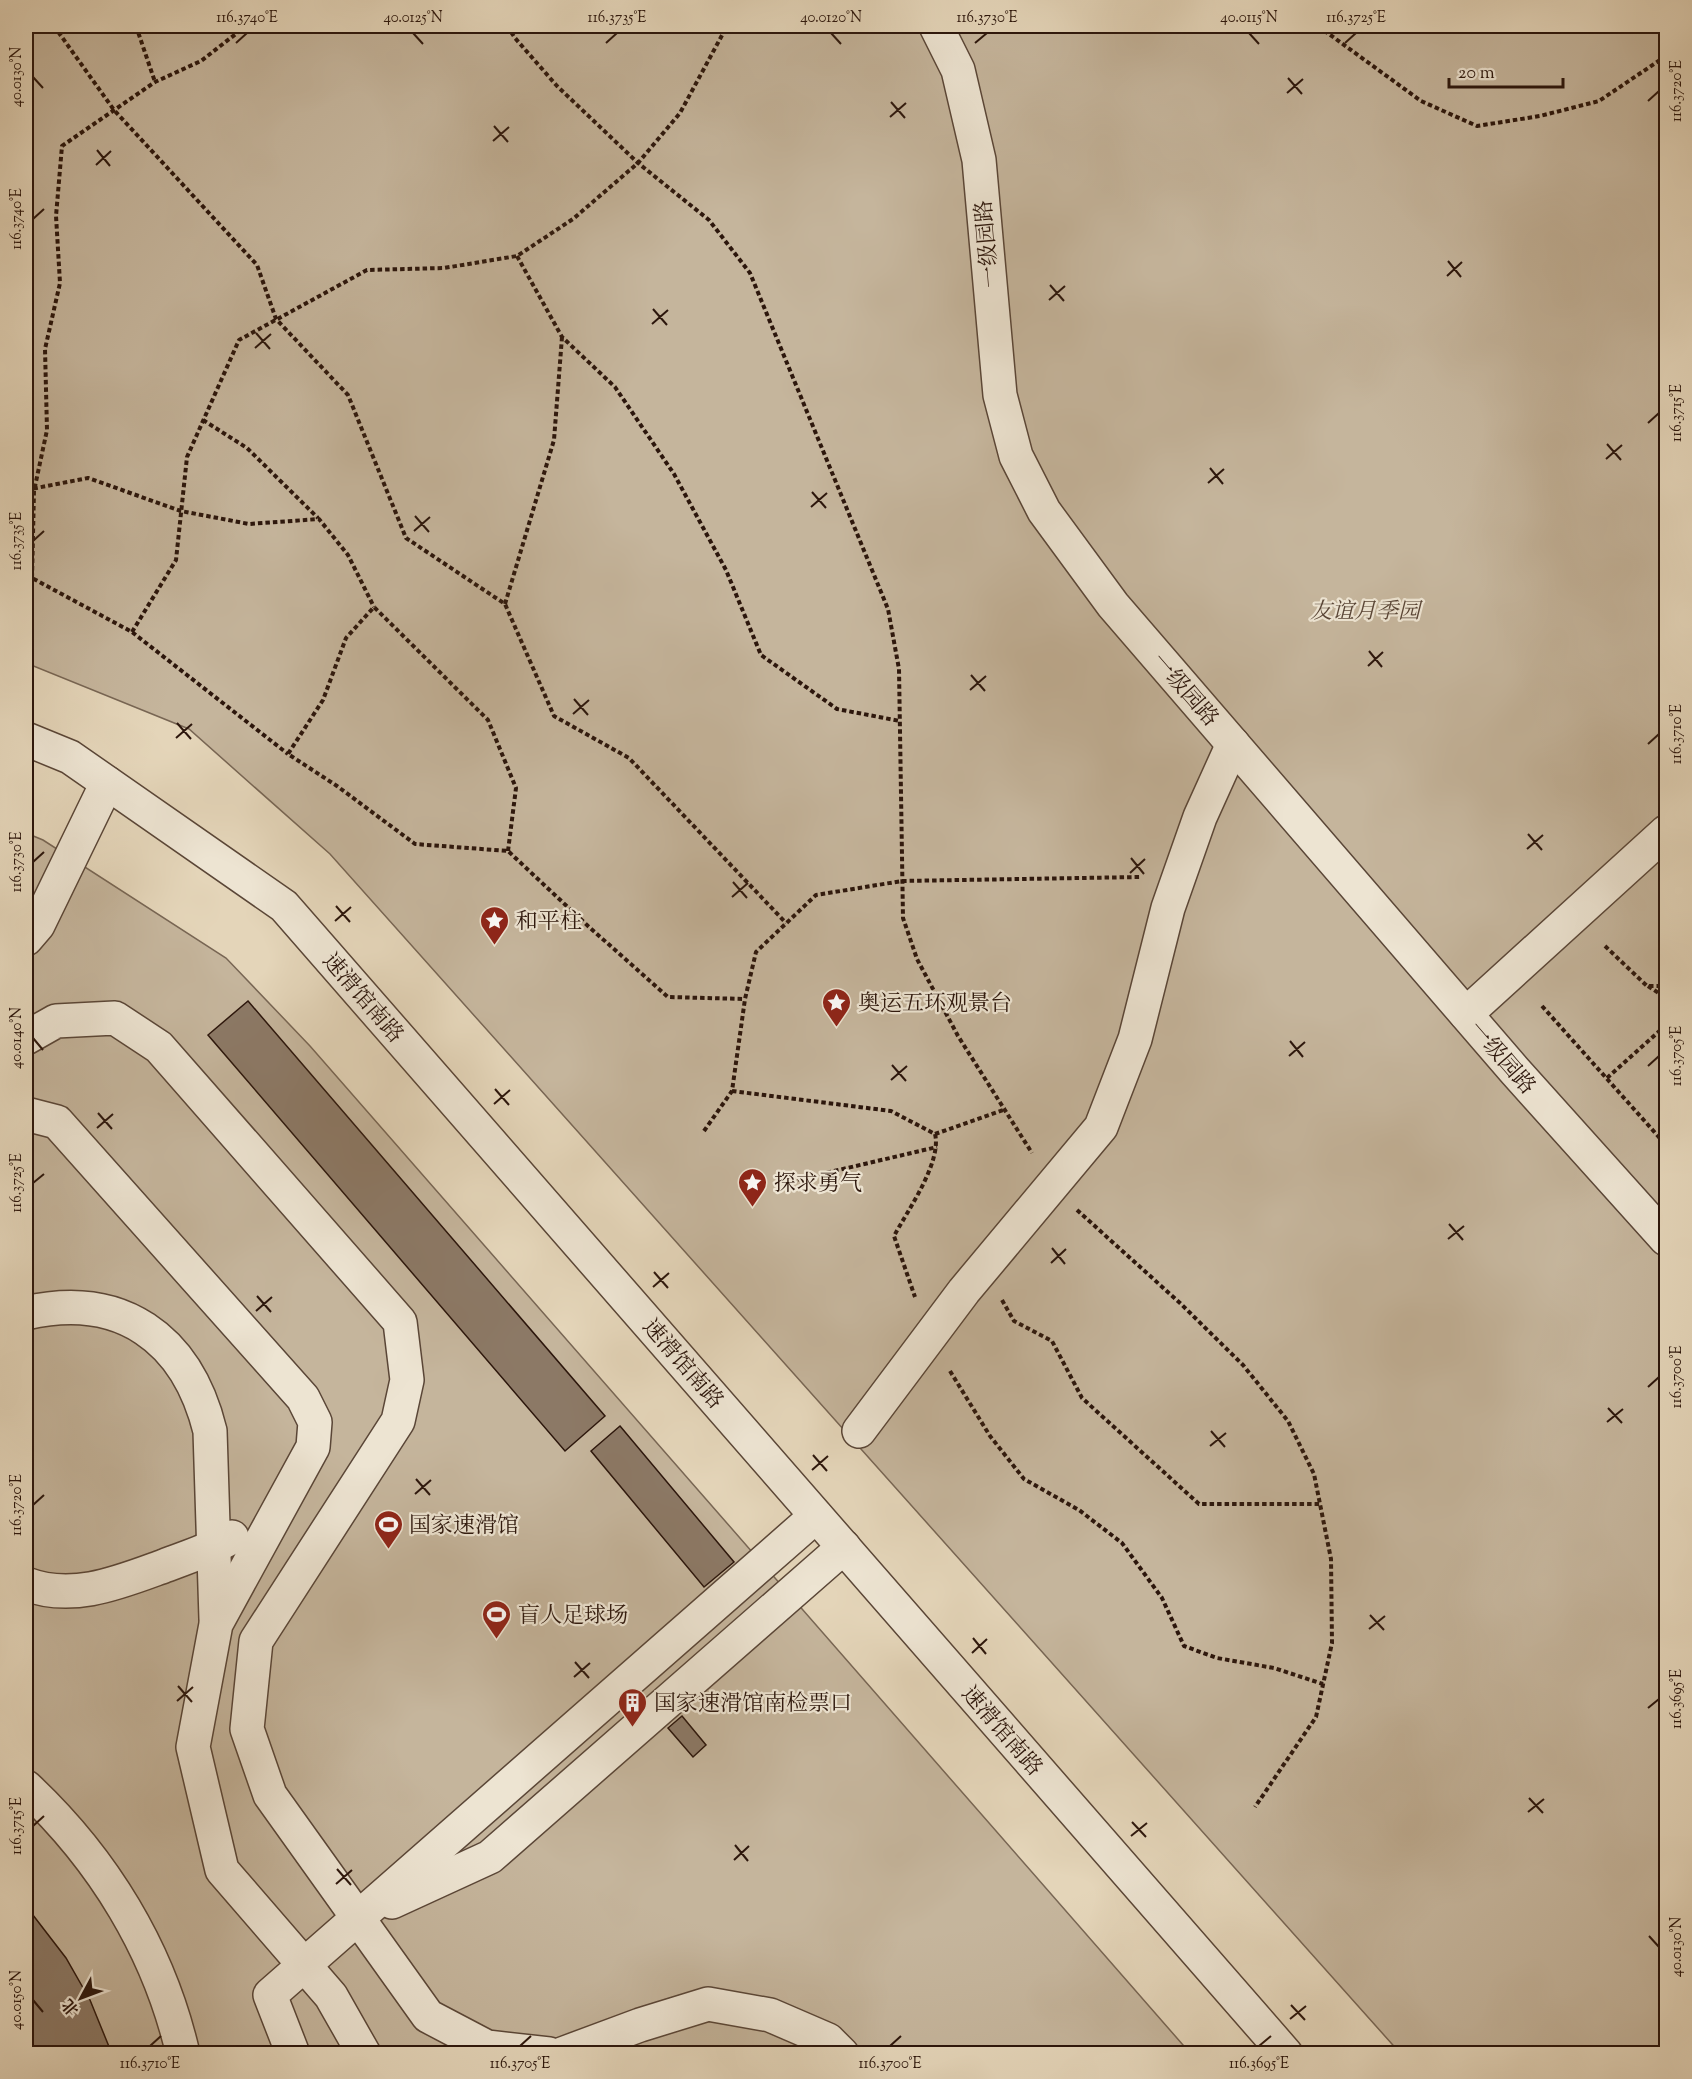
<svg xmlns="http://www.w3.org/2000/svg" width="1692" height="2079" font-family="'Sorts Mill Goudy','Noto Serif SC',serif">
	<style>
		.green { fill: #c5b59c; stroke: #786654; stroke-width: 1.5 }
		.building { fill: #8c7966; stroke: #2c160c; stroke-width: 1.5 }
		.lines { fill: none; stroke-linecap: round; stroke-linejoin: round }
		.minor-casing { stroke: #5a4637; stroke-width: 36 }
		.path { stroke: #2c160c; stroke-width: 4; stroke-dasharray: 4.5 3; stroke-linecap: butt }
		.minor { stroke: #ede4d2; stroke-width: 33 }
		.ticks { fill: none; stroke: #2c160c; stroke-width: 2 }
		.labels { text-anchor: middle; stroke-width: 4.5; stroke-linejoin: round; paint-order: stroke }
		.street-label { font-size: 22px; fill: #2c160c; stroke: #ede4d2 }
		.park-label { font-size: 22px; font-style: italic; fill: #5a4637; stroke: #ede4d2 }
		.poi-label { font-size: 22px; fill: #2c160c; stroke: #ede4d2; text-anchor: start }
		.neatline { fill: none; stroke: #2c160c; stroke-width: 2 }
		.ticks-label { font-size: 15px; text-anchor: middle; fill: #2c160c }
	</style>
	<rect width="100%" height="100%" fill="#e4d5b9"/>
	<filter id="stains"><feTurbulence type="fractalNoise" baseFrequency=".00333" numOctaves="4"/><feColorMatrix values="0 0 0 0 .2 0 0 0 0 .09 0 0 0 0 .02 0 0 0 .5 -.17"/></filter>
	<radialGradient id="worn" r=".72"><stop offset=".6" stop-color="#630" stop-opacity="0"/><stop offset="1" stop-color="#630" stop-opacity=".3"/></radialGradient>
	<g class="green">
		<path d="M26 26H1666V2053H1400L330 854 189 729 26 663Z"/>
		<path d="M26 833 43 840 226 958 310 1046 1190 2053 26 2054Z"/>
	</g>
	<g class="building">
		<path d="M248 1001 605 1416 565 1451 208 1035Z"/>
		<path d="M620 1426 734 1562 704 1587 591 1451Z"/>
		<path d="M682 1716 706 1745 693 1757 668 1728Z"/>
		<path d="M26 1906 66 1958 90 2000 112 2054H26Z"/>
	</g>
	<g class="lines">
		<defs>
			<g id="minor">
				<path d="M936 26 958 70 979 160 1000 395 1016 456 1044 511 1113 605 1515 1071 1666 1239"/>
				<path d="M26 739 70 757 284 906 1286 2054"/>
				<path d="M26 939 38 925 107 783"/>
				<path d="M1466 1014 1666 832"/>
				<path d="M26 1038 56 1021 115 1018 159 1047 400 1322 407 1380 398 1421 256 1641 247 1729 270 1795 428 2016 487 2047 549 2054"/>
				<path d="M26 1114 57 1122 303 1398 315 1422 313 1447 216 1624 193 1747 222 1870 331 1996 364 2054"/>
				<path d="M26 1313C121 1291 187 1338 210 1431L216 1619"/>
				<path d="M859 1431 964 1291 1101 1127 1135 1039 1168 908 1200 817 1233 744"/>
				<path d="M26 1584C73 1602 120 1582 164 1566 187 1557 211 1550 232 1537"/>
				<path d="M26 1787C103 1859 159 1950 183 2054"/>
				<path d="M392 1902 490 1857 844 1547"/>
				<path d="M293 2054 270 1995 816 1516"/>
				<path d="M562 2054 640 2025 708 2004 770 2015 828 2040 842 2054"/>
			</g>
		</defs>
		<use href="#minor" class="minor-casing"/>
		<g class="path">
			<path d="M54 26 114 110 257 265 276 319 348 395 406 538 505 604 554 716 629 758 786 923"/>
			<path d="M136 26 155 82"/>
			<path d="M507 26 515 38 557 86 638 163 709 220 750 273 888 609 899 669 903 918 917 959 958 1036 1032 1153"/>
			<path d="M1318 26 1421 101 1477 126 1540 116 1599 101 1666 56"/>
			<path d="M517 256 562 337 615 387 674 474 726 570 761 655 837 709 900 721"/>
			<path d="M203 420 247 448 318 518"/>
			<path d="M26 490 88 478 181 511 249 524 319 519 348 555 374 607"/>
			<path d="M26 578H32L132 632 288 754"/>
			<path d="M32 578 34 491 47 430 45 349 60 283 56 216 62 146 155 82 201 61 246 26"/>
			<path d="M505 604 554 440 562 337"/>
			<path d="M132 632 176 560 187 457 239 340 367 270 444 268 517 256 573 219 638 163 680 113 727 26"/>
			<path d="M508 851 516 788 488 720 374 607 346 638 323 700 288 754 337 786 415 844 508 851 588 926 668 997 745 999"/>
			<path d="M1605 946 1647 986H1666"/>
			<path d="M1648 986 1666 998"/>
			<path d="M1542 1006 1666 1145"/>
			<path d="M1607 1078 1666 1025"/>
			<path d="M732 1091 891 1111 935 1134C942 1162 908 1210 894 1236L915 1297"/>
			<path d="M704 1131 732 1091 745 999 756 952 816 895 902 881 1142 877"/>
			<path d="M935 1134 1006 1109"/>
			<path d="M783 1183 937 1147"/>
			<path d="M1077 1210 1180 1303 1243 1365 1288 1421 1314 1474 1331 1559 1332 1643 1316 1717 1255 1807"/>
			<path d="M1002 1300 1014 1321 1052 1341 1082 1398 1199 1504H1320"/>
			<path d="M950 1371 990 1436 1024 1479 1079 1510 1122 1543 1162 1598 1184 1646 1217 1658 1274 1668 1323 1684"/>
		</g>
		<use href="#minor" class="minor"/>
	</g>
	<path class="ticks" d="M413 33 423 44M831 33 841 44M1249 33 1259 44M236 43 247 33M606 43 617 33M975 43 987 33M1345 43 1356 33M33 77 43 88M1288 78 1302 94M1287 93 1303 79M1648 101 1659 91M891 102 905 118M890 117 906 103M494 126 508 142M493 141 509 127M97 150 110 166M96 165 111 151M33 219 44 209M1448 261 1461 277M1447 276 1462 262M1050 285 1064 301M1049 300 1065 286M653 309 667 325M652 324 668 310M256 333 270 349M255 348 271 334M1648 423 1659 413M1607 444 1621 460M1606 459 1622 445M1210 468 1223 484M1208 483 1224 469M812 492 826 508M811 507 827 493M415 516 429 532M414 531 430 517M33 541 44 531M1369 651 1382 667M1368 666 1383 652M971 675 985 691M970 690 986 676M574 699 588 715M573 714 589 700M177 723 191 739M176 738 192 724M1648 744 1659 734M1528 834 1542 850M1527 849 1543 835M1131 858 1144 874M33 862 44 852M1130 873 1145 859M733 882 747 898M732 897 748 883M336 906 350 922M335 921 351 907M33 1038 43 1050M1290 1041 1303 1057M1289 1056 1305 1042M892 1065 906 1081M1648 1066 1659 1056M891 1080 907 1066M495 1089 509 1105M494 1104 510 1090M98 1113 112 1129M97 1128 113 1114M33 1183 44 1174M1449 1224 1463 1240M1448 1239 1464 1226M1052 1248 1065 1264M1051 1263 1066 1249M654 1272 668 1288M653 1287 669 1273M257 1296 271 1312M256 1311 272 1297M1648 1387 1659 1377M1608 1408 1622 1423M1607 1422 1623 1409M1211 1431 1225 1447M1210 1446 1226 1433M813 1455 827 1471M812 1470 828 1456M416 1479 430 1495M415 1494 431 1480M33 1505 44 1495M1370 1615 1384 1630M1369 1629 1385 1616M973 1638 986 1654M972 1653 987 1639M575 1662 589 1678M574 1677 590 1663M178 1686 192 1702M177 1701 193 1687M1648 1708 1659 1699M1529 1798 1543 1813M1528 1812 1544 1799M1132 1822 1146 1837M33 1826 44 1816M1131 1836 1147 1823M735 1845 748 1861M734 1860 749 1846M337 1869 351 1885M336 1884 352 1870M1649 1936 1659 1947M33 2000 43 2012M1291 2005 1305 2020M1290 2019 1306 2006M150 2046 161 2036M520 2046 531 2036M890 2046 901 2036M1259 2046 1271 2036"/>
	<defs>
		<symbol id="sight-pin" viewBox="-11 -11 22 30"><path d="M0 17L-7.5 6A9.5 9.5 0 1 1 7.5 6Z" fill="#8f2418" stroke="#ede4d2"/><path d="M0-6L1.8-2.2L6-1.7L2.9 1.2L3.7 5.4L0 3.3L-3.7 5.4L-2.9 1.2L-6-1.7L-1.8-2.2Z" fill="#fff"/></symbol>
		<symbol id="stadium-pin" viewBox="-11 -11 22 30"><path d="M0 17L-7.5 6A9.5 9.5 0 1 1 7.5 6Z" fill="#8f2418" stroke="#ede4d2"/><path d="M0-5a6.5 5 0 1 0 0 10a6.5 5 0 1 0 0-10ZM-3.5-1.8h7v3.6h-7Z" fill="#fff"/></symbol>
		<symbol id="building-pin" viewBox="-11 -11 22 30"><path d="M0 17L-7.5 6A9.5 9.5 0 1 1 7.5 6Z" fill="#8f2418" stroke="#ede4d2"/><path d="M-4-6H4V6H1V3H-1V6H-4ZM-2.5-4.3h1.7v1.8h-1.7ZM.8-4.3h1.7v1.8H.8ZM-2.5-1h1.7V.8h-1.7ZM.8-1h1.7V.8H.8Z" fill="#fff"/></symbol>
	</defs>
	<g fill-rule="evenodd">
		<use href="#sight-pin" x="478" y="904" width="33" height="45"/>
		<use href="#sight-pin" x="820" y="986" width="33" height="45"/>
		<use href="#sight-pin" x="736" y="1166" width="33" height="45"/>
		<use href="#stadium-pin" x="372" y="1508" width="33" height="45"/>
		<use href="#stadium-pin" x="480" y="1598" width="33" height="45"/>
		<use href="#building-pin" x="616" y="1686" width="33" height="45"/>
	</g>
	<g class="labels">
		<g class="street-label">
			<text transform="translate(986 244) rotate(-95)" y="8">一级园路</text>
			<text transform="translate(1186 689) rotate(49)" y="8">一级园路</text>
			<text transform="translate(364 997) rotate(49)" y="8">速滑馆南路</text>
			<text transform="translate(1503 1057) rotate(49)" y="8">一级园路</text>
			<text transform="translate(684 1363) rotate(49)" y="8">速滑馆南路</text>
			<text transform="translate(1003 1730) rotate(49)" y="8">速滑馆南路</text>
		</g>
		<g class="park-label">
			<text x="1365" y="618">友谊月季园</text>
		</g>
		<g class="poi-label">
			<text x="516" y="928">和平柱</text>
			<text x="858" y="1010">奥运五环观景台</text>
			<text x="774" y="1190">探求勇气</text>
			<text x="409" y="1532">国家速滑馆</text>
			<text x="518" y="1622">盲人足球场</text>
			<text x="654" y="1710">国家速滑馆南检票口</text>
		</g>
	</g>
	<rect width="1692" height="2079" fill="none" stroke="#e4d5b9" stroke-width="66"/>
	<g transform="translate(81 1998) rotate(229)" stroke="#ede4d2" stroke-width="4.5" paint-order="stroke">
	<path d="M0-4.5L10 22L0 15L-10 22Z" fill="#2c160c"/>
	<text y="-9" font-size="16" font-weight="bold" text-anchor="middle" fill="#2c160c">北</text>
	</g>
	<path d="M1449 78v9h114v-9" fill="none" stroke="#2c160c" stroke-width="3"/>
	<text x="1458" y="78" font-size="18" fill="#2c160c" stroke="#ede4d2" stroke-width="4.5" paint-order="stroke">20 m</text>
	<rect x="33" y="33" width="1626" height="2013" class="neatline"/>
	<g class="ticks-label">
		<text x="247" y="22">116.3740°E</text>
		<text x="413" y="22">40.0125°N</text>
		<text x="617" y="22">116.3735°E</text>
		<text x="831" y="22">40.0120°N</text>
		<text x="987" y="22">116.3730°E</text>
		<text x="1249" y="22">40.0115°N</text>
		<text x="1356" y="22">116.3725°E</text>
		<text transform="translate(16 77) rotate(-90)" y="5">40.0130°N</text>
		<text transform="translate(1676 91) rotate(-90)" y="5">116.3720°E</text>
		<text transform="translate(16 219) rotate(-90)" y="5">116.3740°E</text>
		<text transform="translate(1676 413) rotate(-90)" y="5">116.3715°E</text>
		<text transform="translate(16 541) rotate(-90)" y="5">116.3735°E</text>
		<text transform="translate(1676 734) rotate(-90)" y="5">116.3710°E</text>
		<text transform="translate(16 862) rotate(-90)" y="5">116.3730°E</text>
		<text transform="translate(16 1038) rotate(-90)" y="5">40.0140°N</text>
		<text transform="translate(1676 1056) rotate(-90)" y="5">116.3705°E</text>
		<text transform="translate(16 1183) rotate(-90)" y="5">116.3725°E</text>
		<text transform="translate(1676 1377) rotate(-90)" y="5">116.3700°E</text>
		<text transform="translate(16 1505) rotate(-90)" y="5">116.3720°E</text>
		<text transform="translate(1676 1699) rotate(-90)" y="5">116.3695°E</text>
		<text transform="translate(16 1826) rotate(-90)" y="5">116.3715°E</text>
		<text transform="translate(1676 1947) rotate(-90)" y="5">40.0130°N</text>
		<text transform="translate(16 2000) rotate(-90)" y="5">40.0150°N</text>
		<text x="150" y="2068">116.3710°E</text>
		<text x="520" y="2068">116.3705°E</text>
		<text x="890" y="2068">116.3700°E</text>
		<text x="1259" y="2068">116.3695°E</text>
	</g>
	<rect width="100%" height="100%" filter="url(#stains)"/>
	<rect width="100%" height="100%" fill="url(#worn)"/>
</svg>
